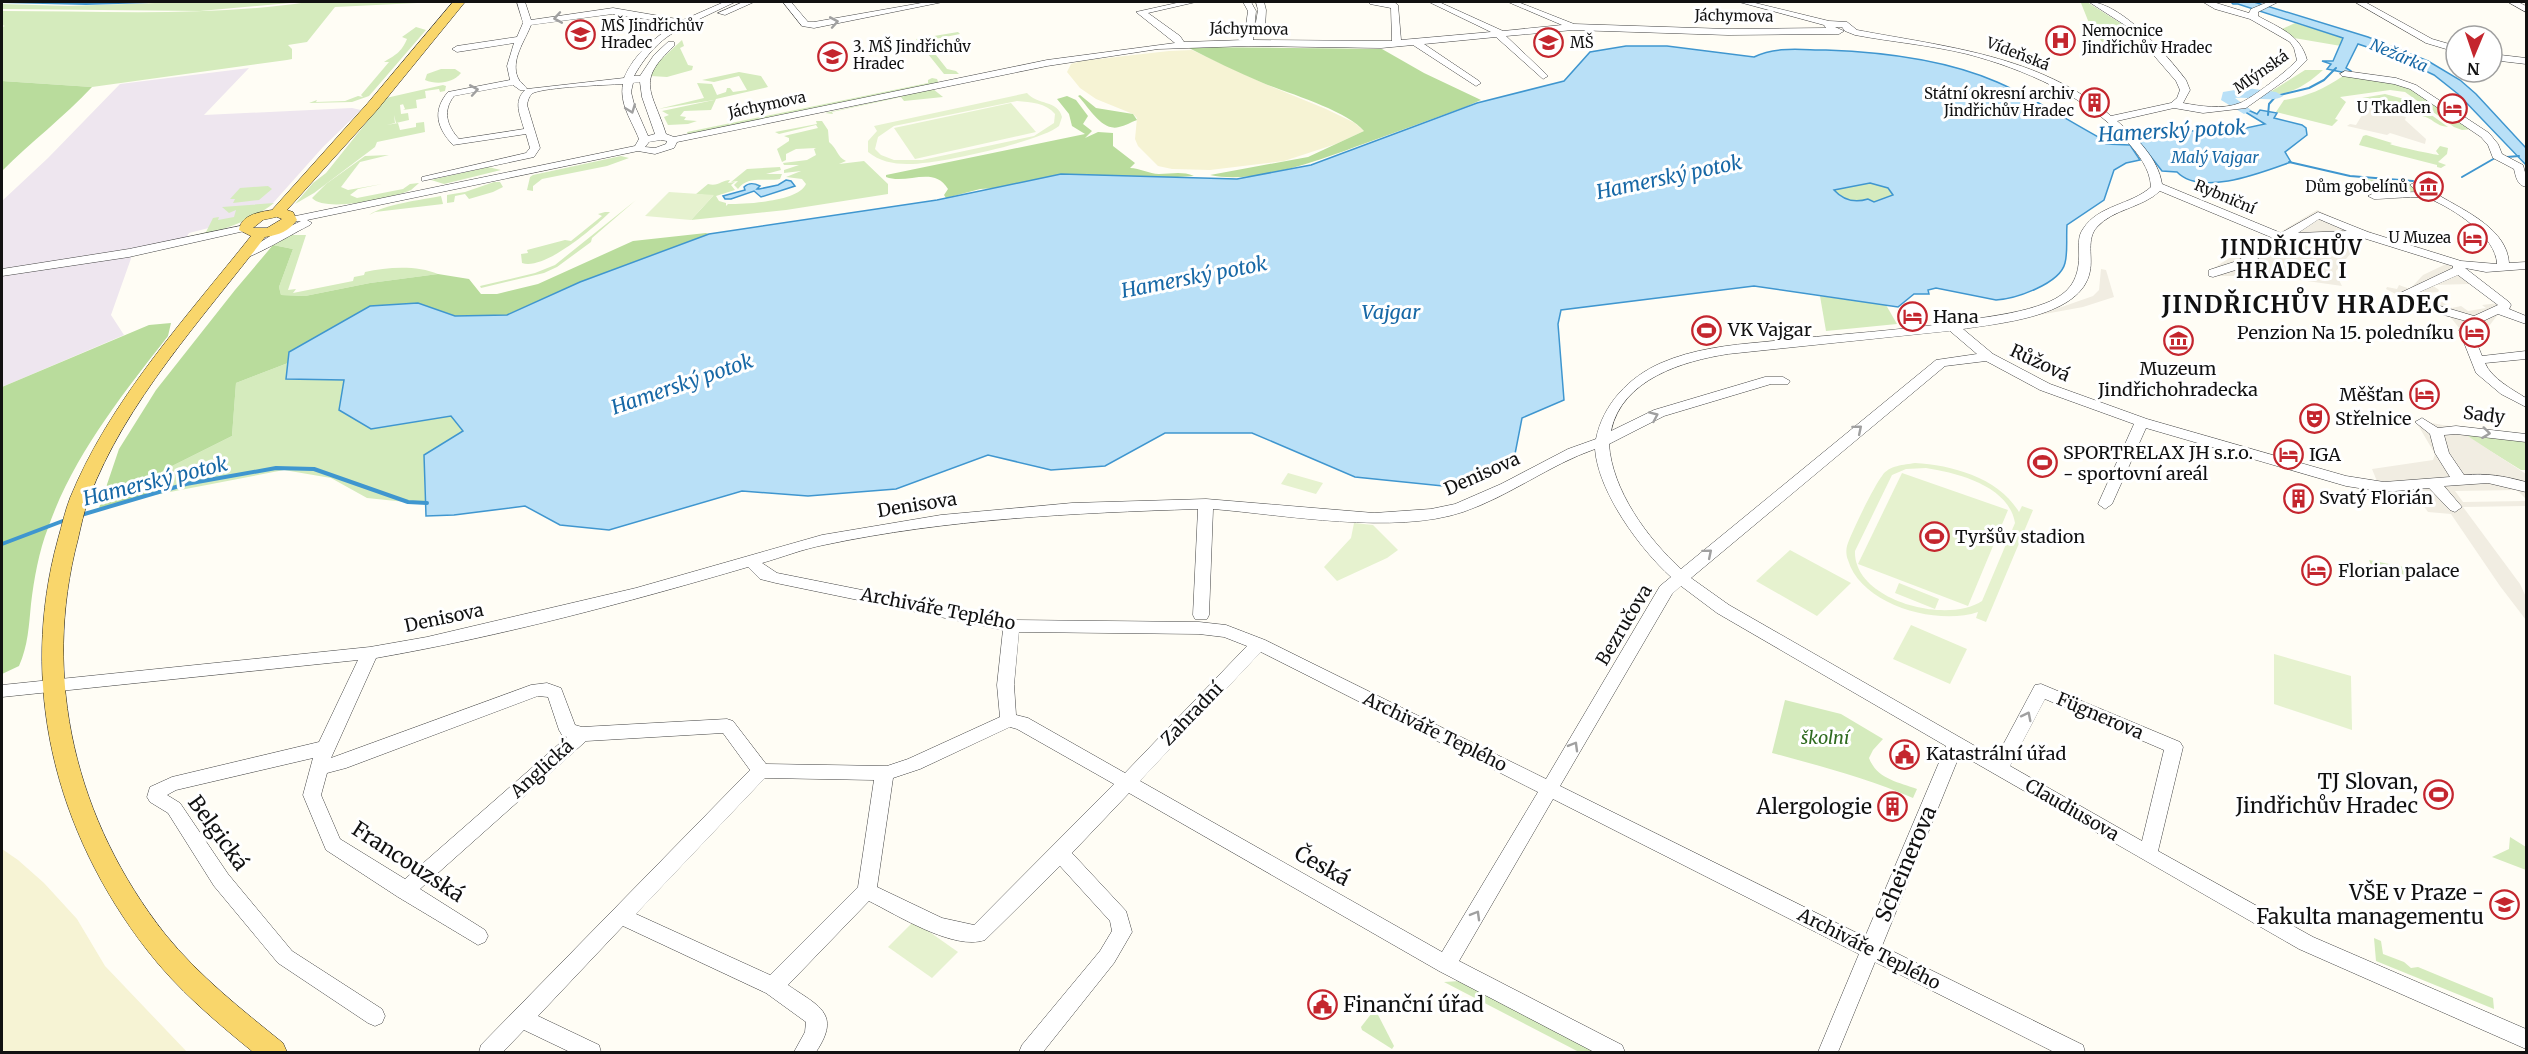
<svg xmlns="http://www.w3.org/2000/svg" width="2528" height="1054" font-family="Merriweather,serif">
	<style>
		.industrial { fill: #eee6ef }
		.farmland { fill: #f6f3d4 }
		.green { fill: #d5ebbd }
		.forest { fill: #b9dc9c }
		.pitch { fill: #e6f2cf; fill-rule: evenodd }
		.plaza { fill: #f1ede2; fill-rule: evenodd }
		.water { fill: #b9e0f7; stroke: #3f96cf; stroke-width: 1.5; fill-rule: evenodd }
		.lines { fill: none; stroke-linecap: round; stroke-linejoin: round }
		.stream-far1 { stroke: #3f96cf; stroke-width: 2 }
		.stream { stroke: #3f96cf; stroke-width: 4 }
		.river { fill: #b9e0f7; fill-rule: evenodd }
		.minor-casing { stroke: #444; stroke-width: 1 }
		.major-casing { stroke: #222; stroke-width: 1 }
		.minor { fill: #fff; fill-rule: evenodd }
		.major { fill: #f9d66b; fill-rule: evenodd }
		.oneway { stroke: #a0a0a0 }
		.labels { text-anchor: middle; stroke-width: 6; stroke-linejoin: round; paint-order: stroke }
		.far-street-label { font-size: 15px; fill: #111; stroke: #fff }
		.far-poi-label { font-size: 15px; fill: #111; stroke: #fff; text-anchor: start }
		.far-water-label { font-size: 16px; font-style: italic; fill: #1768a6; stroke: #fff }
		.poi-label { font-size: 18px; fill: #111; stroke: #fff; text-anchor: start }
		.street-label { font-size: 18px; fill: #111; stroke: #fff }
		.park-label { font-size: 18px; font-style: italic; fill: #2f6b1f; stroke: #fff }
		.water-label { font-size: 20px; font-style: italic; fill: #1768a6; stroke: #fff }
		.far-district-label { font-size: 20px; font-weight: bold; letter-spacing: 1.5px; fill: #111; stroke: #fff }
		.near-poi-label { font-size: 21px; fill: #111; stroke: #fff; text-anchor: end }
		.near-street-label { font-size: 21px; fill: #111; stroke: #fff }
		.district-label { font-size: 24px; font-weight: bold; letter-spacing: 1.5px; fill: #111; stroke: #fff }
	</style>
	<rect width="100%" height="100%" fill="#fffdf5"/>
	<path class="industrial" d="M249 68 204 115 352 108 361 110 323 147 273 203 240 220 189 233 185 239 134 250 111 315 124 335 2 387V201L48 158 120 84Z"/>
	<g class="farmland">
		<path d="M1192 50 1263 83 1326 109 1355 123 1364 131 1336 144 1284 161 1210 170 1172 169 1158 166 1138 146 1135 139 1137 118 1133 114 1096 99 1080 88 1067 72 1071 64 1081 61 1169 51Z"/>
		<path d="M2 849 18 860 44 883 77 919 105 966 187 1052H2Z"/>
	</g>
	<g class="green">
		<path d="M184 2H301L200 11 2 9V4L68 6Z"/>
		<path d="M308 2H438L335 7 307 42 288 45 292 49V59L287 60 92 87 2 81V27L5 26 2 25V11C104 11 207 17 308 2Z"/>
		<path d="M2087 2 2125 26 2112 40 2102 42 2100 39 2105 38 2100 30 2086 26 2085 23H2089L2081 3Z"/>
		<path d="M2295 23 2343 38 2344 39 2341 46 2294 38 2280 30Z"/>
		<path d="M416 27 426 30 369 96 352 102 309 103 317 100 316 102 345 101 358 96 363 97 361 95 389 62H384C395 55 401 53 407 39L402 37Z"/>
		<path d="M958 32 960 34 925 41 947 69 956 71 959 74H944L916 39Z"/>
		<path d="M682 40 684 46 680 48 688 65 693 66 692 70 667 77 651 76 654 66Z"/>
		<path d="M441 69H455L461 73C453 83 437 85 425 80L427 74Z"/>
		<path d="M2305 70H2323C2308 84 2288 97 2267 94Z"/>
		<path d="M739 72 761 76 768 87 716 99 711 110 684 111 680 116 686 117 684 120 697 121 688 124 668 125 664 117 669 115 662 111 714 100 658 109 704 98 697 83 712 84 717 95 726 92 727 88H730L733 92 747 90 739 76 714 82 702 80Z"/>
		<path d="M2343 76 2392 81 2412 88 2474 129 2462 130 2454 127 2405 92 2390 90 2340 97 2346 102 2335 119 2338 120 2332 126 2276 112 2284 100C2306 97 2324 89 2343 76Z"/>
		<path d="M932 78 937 79 939 84 688 135 687 132 928 83V80Z"/>
		<path d="M443 85 446 86 445 91 440 92 439 89 425 91 426 98 416 100 417 108 403 110 405 109 403 104 415 101 400 105 401 114 408 113 409 120 396 123 394 115 395 123 387 125 398 123 400 130 416 127V123L424 122 425 132 377 142 375 147 314 193 295 204 313 183 326 173 386 98Z"/>
		<path d="M933 89 943 97 904 101 901 97 832 112 833 114 825 113Z"/>
		<path d="M2385 94 2412 101 2448 127C2435 126 2433 118 2422 116 2406 114 2391 110 2375 106L2376 102 2362 98Z"/>
		<path d="M816 121H822L828 130 829 142C837 148 837 157 846 161L839 164 864 161 888 184V194L786 210 691 220 713 196 696 194 708 184C718 187 722 180 730 180L728 183 735 182 731 185 735 190 716 196 719 201 726 203V206L728 204C749 204 799 201 806 184L802 179 786 177 801 171 784 173V170L799 165H784L783 163 807 160 816 155 814 149 816 148 796 149 786 154V160L782 162 777 149 789 141V138L784 136 818 128 816 125 779 134 775 132 817 124Z"/>
		<path d="M2366 135 2392 143 2390 144C2393 146 2436 155 2439 155L2436 151 2440 146 2448 148 2447 154 2438 162 2446 165 2441 168 2437 167V165L2359 145 2363 136Z"/>
		<path d="M389 155 360 162 341 187 348 190 382 184 358 189 350 195 357 198 403 189 410 184 419 183 411 190C393 198 325 213 312 198L326 184 365 156Z"/>
		<path d="M621 156 629 158 607 166 542 179 533 186V191L527 190 530 177 533 175Z"/>
		<path d="M488 167 501 170 444 184 431 180Z"/>
		<path d="M780 167 781 170 766 174H782L780 179C765 182 748 175 738 189L734 185 738 181 731 182 747 169Z"/>
		<path d="M2366 179 2409 183 2420 191 2381 193 2376 192Z"/>
		<path d="M494 182H500L503 187 493 192 469 199 465 194 455 196 454 202 447 203V195L465 192Z"/>
		<path d="M1870 183 1888 188 1893 195C1884 201 1877 204 1868 199 1855 203 1842 200 1833 190Z"/>
		<path d="M268 186 272 189 259 200 233 203 235 199H230L240 188Z"/>
		<path d="M441 196 443 204 375 212 369 215C384 204 422 200 441 196Z"/>
		<path d="M636 200 592 238 591 242 557 267 544 273 481 288 480 286 535 273 555 265Z"/>
		<path d="M274 203C253 220 220 232 193 236L206 232 213 218 219 217 218 220 234 217 236 210 229 213 222 207Z"/>
		<path d="M605 212H610C595 227 544 271 522 263L521 254 528 253 527 250 565 240 571 241 602 216 598 214Z"/>
		<path d="M291 235H306L288 290 296 289 293 293 353 281 354 277 364 275 365 272C387 267 417 265 438 274L370 283 305 296 281 295 279 287 293 249 273 245Z"/>
		<path d="M1820 296 1886 305 1897 324 1826 331Z"/>
		<path d="M288 363 286 379 344 380 371 429 451 416 463 431 424 455 425 504 367 498 331 478 284 470 144 497 172 466 232 436 236 383Z"/>
		<path d="M2461 433 2516 438 2526 443V470H2521Z"/>
		<path d="M2369 560 2419 570 2425 579 2373 569Z"/>
		<path d="M1785 700 1841 714 1883 739 1873 750 1869 758C1877 779 1898 782 1917 789L1913 798C1867 778 1820 766 1772 753Z"/>
		<path d="M2510 837 2526 847V870L2492 857 2509 849Z"/>
		<path d="M2374 938 2381 941 2383 954 2404 962 2411 968 2418 967 2493 998 2494 1009 2376 961Z"/>
		<path d="M1460 981 1598 1052H1579L1444 982Z"/>
		<path d="M1375 1009 1394 1046 1392 1049 1362 1030 1361 1027Z"/>
	</g>
	<g class="forest">
		<path d="M1187 47 1382 49 1424 73 1481 100 1465 107C1432 119 1399 131 1366 143 1322 159 1256 185 1210 175L1308 157 1364 131C1348 111 1288 93 1263 83 1237 72 1212 60 1187 47Z"/>
		<path d="M2 81 92 87C64 117 31 142 2 171Z"/>
		<path d="M1080 95 1096 108 1133 114 1137 120C1131 122 1125 126 1119 127 1102 132 1088 106 1078 96Z"/>
		<path d="M1067 96 1076 100 1088 116 1083 124 1092 131 1085 138 1098 132 1113 133V146L1135 163 1130 168C1140 168 1149 174 1159 174 1171 174 1182 171 1194 176L980 189 946 198 944 195 948 189C934 165 907 185 886 177V175L1085 134 1072 126 1069 114 1057 99Z"/>
		<path d="M706 233 709 234 580 282 507 315 455 316 418 303 289 352 288 363 236 383 232 436 172 466 144 497 98 511 119 449 156 390 235 290 273 245 293 249 279 287 281 295 305 296 370 283 438 274 469 279 481 294H497L538 284 633 241Z"/>
		<path d="M171 323 168 336C122 395 73 456 48 528 39 551 34 579 31 604 29 625 28 646 19 666L2 674V387L149 325Z"/>
	</g>
	<g class="pitch">
		<path d="M1027 93C1037 105 1058 100 1062 117L1059 126C1040 142 934 165 907 164 893 164 879 161 868 152V141L877 131 874 126ZM1017 101C1031 102 1046 103 1055 114L1054 123 1034 136 922 160H894L881 155 875 149 878 137 894 126Z"/>
		<path d="M1011 103 1036 132 915 159 894 128Z"/>
		<path d="M669 192 714 195 691 220 645 216Z"/>
		<path d="M1915 463C1952 465 1999 478 2019 512L2022 506 2033 510 1986 622 1976 618 1978 612C1937 626 1861 605 1848 560 1846 555 1846 550 1847 546 1851 533 1874 486 1882 476 1889 465 1904 465 1915 463ZM1926 468C1958 473 2009 486 2015 523L1982 601C1946 625 1853 600 1855 551L1892 475 1906 469Z"/>
		<path d="M1288 473 1323 483 1316 494 1281 484Z"/>
		<path d="M1902 473 2008 510 1968 606 1858 564Z"/>
		<path d="M1354 523 1373 525 1398 550 1387 558 1337 581 1324 567 1351 538Z"/>
		<path d="M1790 550 1851 583 1817 616 1756 581Z"/>
		<path d="M1899 583 1939 599 1935 609 1895 593Z"/>
		<path d="M1911 625 1967 649 1950 684 1893 659Z"/>
		<path d="M2274 654 2351 676 2352 730 2274 704Z"/>
		<path d="M914 921 958 952 932 978 888 947Z"/>
	</g>
	<g class="plaza">
		<path d="M2367 107 2406 117 2405 120 2426 139 2425 144 2390 133 2387 135 2347 126 2350 124 2356 125Z"/>
		<path d="M2317 210 2354 227 2372 232 2355 248 2336 271V274L2342 286 2271 276H2218L2209 271 2242 250 2247 252Z"/>
		<path d="M2446 264 2469 275 2510 303 2512 315 2499 313 2486 330 2487 334 2460 329 2448 314 2424 309 2386 289 2387 287 2397 289 2399 285 2410 289 2423 275ZM2470 284 2499 303 2482 305 2486 308 2468 311 2461 306 2452 308 2442 302 2435 304 2420 300 2414 294 2438 292 2439 290 2432 285Z"/>
		<path d="M2101 269 2106 270 2114 297 2083 307 2039 315 2093 296 2099 290Z"/>
		<path d="M2415 420 2454 427 2526 474V499L2517 490 2455 491 2463 502 2526 501V506L2463 507 2520 584 2526 597V620L2500 586 2451 514 2428 512 2423 505 2385 501 2372 469 2433 460 2435 454Z"/>
	</g>
	<g class="water">
		<path d="M2231 2H2254L2368 37 2428 61 2460 80 2476 94 2526 148V165L2458 94 2434 75 2394 56 2358 44 2346 68 2351 71V74L2327 69 2331 64 2322 61H2333L2343 38 2238 4H2233Z"/>
		<path d="M1626 46H1667L1754 57C1776 46 1801 50 1826 50 1883 52 1944 59 1997 82 2034 98 2067 120 2102 139L2106 144 2130 145 2140 160 2126 163 2114 170 2104 200 2067 225C2066 237 2068 252 2065 263 2060 284 2015 299 1996 300L1936 288 1928 290 1929 294H1914L1898 307 1754 286 1561 310 1558 324 1564 400 1522 418 1515 454 1443 486 1355 477 1252 433H1165L1105 466 1051 470 988 455 896 489 808 496 742 491 609 530 560 525 525 506 454 515 426 516 424 455 463 431 451 416 371 429 339 410 344 380 286 379 289 352 370 306 418 303 455 316 507 315 580 282 709 234 937 200 1061 174 1237 179 1311 165 1477 103 1564 81 1590 52ZM1870 183 1888 188 1893 195 1874 202 1868 199C1855 203 1843 200 1834 190Z"/>
		<path d="M2246 109 2257 114 2260 110 2277 113 2274 118 2302 125 2306 128 2307 135 2285 152 2291 162C2263 172 2201 197 2177 172L2162 171 2137 139 2150 140 2146 135 2174 129 2203 132 2237 130 2265 124 2242 110Z"/>
		<path d="M786 180 791 181 795 186 761 197 754 191 731 199H725L723 196 745 190 744 187C749 182 754 183 760 186L757 189H759L778 185Z"/>
	</g>
	<g class="lines">
		<g class="stream-far1">
			<path d="M2 2 86 4 149 2"/>
			<path d="M2268 115 2269 104 2276 96 2309 88 2324 80 2336 68"/>
			<path d="M2289 162 2350 176 2413 181"/>
			<path d="M2462 177 2495 158 2519 156"/>
		</g>
		<g class="stream">
			<path d="M81 515 186 484 276 468 314 469 408 502 427 503"/>
			<path d="M2 544 68 519"/>
		</g>
		<path class="river" d="M2247 88 2276 92 2283 96C2275 103 2248 96 2235 98L2251 110 2244 114 2221 100 2223 92Z"/>
		<defs>
			<g id="minor">
				<path d="M517 2H525L531 20 613 8 683 20 724 2H735L693 22V26C668 29 646 54 634 76H640L654 55 668 42H674V46C635 82 652 90 666 134L674 137 1047 60 1175 43 1136 12 1181 2H1196L1148 13 1180 36 1184 42 1244 40 1248 11 1243 2H1251L1256 11 1253 40 1392 41 1391 8 1370 4 1369 2H1394L1398 5 1401 40 1491 32 1429 2H1439L1503 31 1562 25 1508 2H1518L1574 24 1728 29 1826 28 1824 25 1739 2H1751L1829 21 1847 22 1857 30C1946 47 2039 55 2111 116L2171 103 2177 98 2180 90 2176 81 2131 29 2089 2C2121 2 2167 55 2186 80L2190 90 2183 103C2199 106 2223 110 2240 103 2251 99 2290 69 2297 60L2294 48 2290 42 2250 19 2215 9 2203 2H2213L2249 13 2251 9 2268 2H2278L2258 12V16C2279 28 2300 34 2307 60L2291 76 2246 108 2203 113 2174 108 2117 121C2136 137 2158 158 2162 184L2281 233 2318 212 2368 232 2461 261 2497 264C2496 236 2454 209 2430 199 2418 195 2388 199 2374 199L2368 196 2374 193 2418 192 2410 185 2415 182C2424 184 2432 191 2440 196 2465 211 2507 229 2509 263L2526 262V269L2486 272 2465 268 2509 302 2511 305 2509 309 2526 316V324L2498 314 2479 323 2472 331 2482 356 2526 351V359L2485 363C2491 378 2513 390 2526 398V407L2501 394 2476 373 2459 330 2466 321 2415 307 2398 294 2453 268V266L2360 237 2286 240 2245 267 2213 277 2209 276V270L2237 261 2273 238 2160 191C2142 208 2113 209 2097 227 2086 239 2093 257 2090 271 2082 317 1999 323 1963 329L1993 354 2050 384 2147 419 2346 476 2384 482 2450 477 2435 453 2430 434 2415 422 2422 418 2438 428 2456 426 2526 434V442L2456 434 2444 435 2449 453 2464 475C2487 473 2504 476 2526 482V492L2488 483 2444 486 2462 507 2455 512 2450 510 2429 488 2384 492 2346 486 2146 428 2112 504 2105 509 2098 504 2134 424 2040 390 1986 361 1945 366 1691 578 1729 605 1996 758 2035 685 2041 684 2180 742 2183 747 2158 851 2313 937 2526 1029V1049L2299 949 1960 754 1882 946 2083 1045 2085 1052H2054L1875 962 1838 1052H1818L1859 954 1553 799 1459 961 1622 1045 1625 1052H1594L1439 971 1129 793 1072 853 1126 911 1132 932 1114 963 1043 1052H1019L1022 1045 1100 951 1112 931 1110 921 1060 866 985 940C954 951 897 915 869 901L788 985C818 1006 842 1013 816 1052H794L805 1032 806 1022 766 993 623 926 538 1016 599 1045 601 1052H570L524 1030 503 1052H479L481 1045 750 770 723 733 586 741 420 889 485 930 488 936 485 942 478 945 398 897 326 850 303 795 313 758 176 790 167 795 180 803 228 874 292 951 382 1009 385 1016 382 1023 375 1026 368 1023 278 963 214 886 168 813 150 802 147 797 150 787 172 777 319 742 358 660 2 697V685L370 647 427 637 636 588 822 535 941 515 1072 503 1206 499 1374 513 1431 509 1455 504 1501 484 1568 449 1596 439C1603 404 1629 377 1661 363 1693 349 1729 345 1763 342 1834 334 1905 331 1975 319 1999 315 2023 312 2046 303 2071 293 2080 278 2079 251 2079 243 2078 236 2083 229 2098 205 2131 205 2151 187 2150 168 2138 154 2126 140 2086 96 2024 69 1967 54 1930 45 1892 42 1855 35L1845 31 1842 27H1835L1844 31 1839 34 1728 35 1573 30 1506 36 1546 74 1548 76 1543 79 1496 37 1424 44 1479 81 1481 83 1476 86 1413 45 1381 48 1248 46 1158 49 1047 66 677 142 674 148 655 154 638 151 307 220 312 223 310 225C297 231 248 261 239 259V255L272 235 301 221 286 222V218L635 146 639 139C632 121 619 104 623 84 604 85 547 87 533 93 529 96 528 100 527 105L540 148 534 157 422 181V177L526 153 530 148 526 134 453 145C437 128 432 111 448 92L510 80 507 66 514 43 457 52 452 49 457 46 517 37 523 23ZM613 14 676 24C654 38 634 54 624 78L527 89C525 85 520 83 518 78 510 60 525 41 531 25ZM640 82 642 97 655 134 648 136 634 104 631 92 633 83ZM513 85 520 90H525C513 102 520 114 524 129L459 139C447 126 442 111 454 96ZM661 140 667 141 666 144 655 148 645 147 649 142ZM2319 219 2347 231 2298 233ZM2458 275 2498 305 2474 316 2423 301 2413 295ZM1950 331 1977 354 1936 360 1681 569C1647 538 1612 490 1609 444L1664 416 1771 384H1788L1790 381 1783 377H1765L1654 410 1611 431C1622 379 1683 361 1728 354ZM1595 449C1598 492 1640 549 1671 577L1660 586 1546 779 1265 640 1226 625 1199 622 1012 620 777 573 762 563C783 557 803 549 824 545 947 519 1073 513 1198 509L1193 615 1195 619H1207L1209 615 1213 509C1285 515 1395 535 1463 512 1510 496 1549 465 1595 449ZM748 567 760 579 776 583 1003 630 997 685 1000 717 908 759 887 766 766 764 733 721 727 719 582 727 575 725 561 688 547 683 531 685 331 758 376 658C502 636 625 603 748 567ZM1681 586 1717 613 1946 746 1865 937 1560 786 1672 594ZM1019 632 1199 634 1224 637 1247 646 1125 773 1028 718 1016 715 1014 685ZM1261 652 1538 792 1442 952 1140 781ZM538 696 548 697 559 730 562 735 567 737 405 879 340 839 321 795 327 773 346 768ZM2045 699 2164 750 2142 841 2010 766ZM1010 727 1017 729 1114 784 974 925 942 918 877 887 893 778 920 769ZM765 778 874 780 858 887 770 975 636 914Z"/>
				<path d="M743 2H754L725 15 718 13Z"/>
				<path d="M783 2H791L808 22H814L927 2H943L814 28 802 26Z"/>
				<path d="M1256 2H1264L1266 10 1265 28 1260 31 1255 28 1258 10Z"/>
				<path d="M2355 2H2365L2432 39 2456 46V52L2426 43Z"/>
				<path d="M2508 2H2518L2526 6V12Z"/>
				<path d="M2492 54 2526 58V64L2492 60Z"/>
				<path d="M2345 71 2396 78 2416 85 2489 133 2498 144 2502 154 2523 165 2526 176V187C2517 185 2516 177 2514 169L2493 158 2488 145 2481 137 2410 89 2394 84 2342 76 2340 74Z"/>
				<path d="M245 225 251 228 249 230 129 257 2 276V269L129 249Z"/>
			</g>
			<path id="major" d="M453 2H465L377 110 287 210 293 212 297 220C289 231 279 235 265 237 203 318 125 402 89 498 84 511 81 526 78 539 41 679 76 821 165 934 199 976 241 1009 283 1043L287 1052H253C215 1021 177 989 147 950 55 831 18 685 58 539 62 525 65 511 70 498 110 400 186 318 251 236L239 230C241 215 259 212 272 210L367 104ZM277 217 282 219 267 228H253L263 220Z"/>
		</defs>
		<use href="#minor" class="minor-casing"/>
		<use href="#major" class="major-casing"/>
		<use href="#minor" class="minor"/>
		<use href="#major" class="major"/>
	</g>
	<defs><path id="oneway-chevron" d="M-2-3.5L2.5 0L-2 3.5" fill="none" stroke-width="1.6" stroke-linecap="round" stroke-linejoin="round" transform="scale(1.5)"/></defs>
	<g class="oneway">
		<use href="#oneway-chevron" transform="translate(558 18) rotate(170)"/>
		<use href="#oneway-chevron" transform="translate(834 22) rotate(-10)"/>
		<use href="#oneway-chevron" transform="translate(474 90) rotate(-10)"/>
		<use href="#oneway-chevron" transform="translate(631 109) rotate(69)"/>
		<use href="#oneway-chevron" transform="translate(1654 416) rotate(-24)"/>
		<use href="#oneway-chevron" transform="translate(1858 429) rotate(-40)"/>
		<use href="#oneway-chevron" transform="translate(2486 433) rotate(7)"/>
		<use href="#oneway-chevron" transform="translate(1708 553) rotate(-40)"/>
		<use href="#oneway-chevron" transform="translate(2027 716) rotate(-63)"/>
		<use href="#oneway-chevron" transform="translate(1574 746) rotate(-60)"/>
		<use href="#oneway-chevron" transform="translate(1476 915) rotate(-60)"/>
	</g>
	<defs>
		<symbol id="school-ring" viewBox="-11 -11 22 22"><circle r="9.5" fill="#fff" stroke="#c4262e" stroke-width="1.5"/><path d="M0-5L7-2L0 1L-7-2ZM-4 1L0 2.5L4 1V4Q0 6-4 4Z" fill="#c4262e"/></symbol>
		<symbol id="hospital-ring" viewBox="-11 -11 22 22"><circle r="9.5" fill="#fff" stroke="#c4262e" stroke-width="1.5"/><path d="M-5-5h3v3.5h4V-5h3V5h-3V1.5h-4V5h-3Z" fill="#c4262e"/></symbol>
		<symbol id="building-ring" viewBox="-11 -11 22 22"><circle r="9.5" fill="#fff" stroke="#c4262e" stroke-width="1.5"/><path d="M-4-6H4V6H1V3H-1V6H-4ZM-2.5-4.3h1.7v1.8h-1.7ZM.8-4.3h1.7v1.8H.8ZM-2.5-1h1.7V.8h-1.7ZM.8-1h1.7V.8H.8Z" fill="#c4262e"/></symbol>
		<symbol id="hotel-ring" viewBox="-11 -11 22 22"><circle r="9.5" fill="#fff" stroke="#c4262e" stroke-width="1.5"/><path d="M-6-4.5h1.5V1H6V5H4.5V3h-9V5H-6ZM-4 0a1.8 1.8 0 1 1 3.6 0ZM.5 0V-2.5h3Q6-2.5 6 0Z" fill="#c4262e"/></symbol>
		<symbol id="museum-ring" viewBox="-11 -11 22 22"><circle r="9.5" fill="#fff" stroke="#c4262e" stroke-width="1.5"/><path d="M0-6L6-3V-2H-6V-3ZM-5-1h2V3h-2ZM-1-1h2V3h-2ZM3-1h2V3H3ZM-6 4H6V6H-6Z" fill="#c4262e"/></symbol>
		<symbol id="stadium-ring" viewBox="-11 -11 22 22"><circle r="9.5" fill="#fff" stroke="#c4262e" stroke-width="1.5"/><path d="M0-5a6.5 5 0 1 0 0 10a6.5 5 0 1 0 0-10ZM-3.5-1.8h7v3.6h-7Z" fill="#c4262e"/></symbol>
		<symbol id="theatre-ring" viewBox="-11 -11 22 22"><circle r="9.5" fill="#fff" stroke="#c4262e" stroke-width="1.5"/><path d="M-5-5.5Q0-4 5-5.5V0Q5 5 0 6Q-5 5-5 0ZM-3.3-2.5H-1v1.5H-3.3ZM1-2.5H3.3v1.5H1ZM-2.8 1Q0 5.5 2.8 1Z" fill="#c4262e"/></symbol>
		<symbol id="civic-ring" viewBox="-11 -11 22 22"><circle r="9.5" fill="#fff" stroke="#c4262e" stroke-width="1.5"/><path d="M-.6-6.5H3V-4.5H.6V-3L4-1V1h2V6H-6V1h2V-1L-.6-3ZM-1.2 2.5V6h2.4V2.5Z" fill="#c4262e"/></symbol>
		<symbol id="university-ring" viewBox="-11 -11 22 22"><circle r="9.5" fill="#fff" stroke="#c4262e" stroke-width="1.5"/><path d="M0-5L7-2L0 1L-7-2ZM-4 1L0 2.5L4 1V4Q0 6-4 4Z" fill="#c4262e"/></symbol>
	</defs>
	<g fill-rule="evenodd">
		<use href="#school-ring" x="564" y="18" width="33" height="33"/>
		<use href="#hospital-ring" x="2044" y="24" width="33" height="33"/>
		<use href="#school-ring" x="1532" y="26" width="33" height="33"/>
		<use href="#school-ring" x="816" y="40" width="33" height="33"/>
		<use href="#building-ring" x="2078" y="86" width="33" height="33"/>
		<use href="#hotel-ring" x="2436" y="92" width="33" height="33"/>
		<use href="#museum-ring" x="2412" y="170" width="33" height="33"/>
		<use href="#hotel-ring" x="2456" y="222" width="33" height="33"/>
		<use href="#hotel-ring" x="1896" y="300" width="33" height="33"/>
		<use href="#stadium-ring" x="1690" y="314" width="33" height="33"/>
		<use href="#hotel-ring" x="2458" y="316" width="33" height="33"/>
		<use href="#museum-ring" x="2162" y="324" width="33" height="33"/>
		<use href="#hotel-ring" x="2408" y="378" width="33" height="33"/>
		<use href="#theatre-ring" x="2298" y="402" width="33" height="33"/>
		<use href="#hotel-ring" x="2272" y="438" width="33" height="33"/>
		<use href="#stadium-ring" x="2026" y="446" width="33" height="33"/>
		<use href="#building-ring" x="2282" y="482" width="33" height="33"/>
		<use href="#stadium-ring" x="1918" y="520" width="33" height="33"/>
		<use href="#hotel-ring" x="2300" y="554" width="33" height="33"/>
		<use href="#civic-ring" x="1888" y="738" width="33" height="33"/>
		<use href="#stadium-ring" x="2422" y="778" width="33" height="33"/>
		<use href="#building-ring" x="1876" y="790" width="33" height="33"/>
		<use href="#university-ring" x="2488" y="888" width="33" height="33"/>
		<use href="#civic-ring" x="1306" y="988" width="33" height="33"/>
	</g>
	<g class="labels">
		<g class="far-street-label">
			<text transform="translate(1734 16) rotate(1)" y="5">Jáchymova</text>
			<text transform="translate(1249 29) rotate(1)" y="5">Jáchymova</text>
			<text transform="translate(2018 54) rotate(21)" y="5">Vídeňská</text>
			<text transform="translate(2261 72) rotate(-35)" y="5">Mlýnská</text>
			<text transform="translate(767 105) rotate(-12)" y="5">Jáchymova</text>
			<text transform="translate(2225 197) rotate(23)" y="5">Rybniční</text>
		</g>
		<g class="far-poi-label">
			<text x="601" y="31">MŠ Jindřichův<tspan x="601" dy="17">Hradec</tspan></text>
			<text x="2082" y="36">Nemocnice<tspan x="2082" dy="17">Jindřichův Hradec</tspan></text>
			<text x="1570" y="48">MŠ</text>
			<text x="853" y="52">3. MŠ Jindřichův<tspan x="853" dy="17">Hradec</tspan></text>
			<text x="2074" y="99" text-anchor="end">Státní okresní archiv<tspan x="2074" dy="17">Jindřichův Hradec</tspan></text>
			<text x="2431" y="113" text-anchor="end">U Tkadlen</text>
			<text x="2408" y="192" text-anchor="end">Dům gobelínů</text>
			<text x="2451" y="243" text-anchor="end">U Muzea</text>
		</g>
		<g class="far-water-label">
			<text transform="translate(2399 55) rotate(23)" y="6">Nežárka</text>
			<text x="2215" y="163">Malý Vajgar</text>
		</g>
		<g class="poi-label">
			<text x="1933" y="323">Hana</text>
			<text x="1728" y="336">VK Vajgar</text>
			<text x="2454" y="339" text-anchor="end">Penzion Na 15. poledníku</text>
			<text x="2178" y="375" text-anchor="middle">Muzeum<tspan x="2178" dy="21">Jindřichohradecka</tspan></text>
			<text x="2404" y="401" text-anchor="end">Měšťan</text>
			<text x="2335" y="425">Střelnice</text>
			<text x="2063" y="459">SPORTRELAX JH s.r.o.<tspan x="2063" dy="21">- sportovní areál</tspan></text>
			<text x="2309" y="461">IGA</text>
			<text x="2319" y="504">Svatý Florián</text>
			<text x="1955" y="543">Tyršův stadion</text>
			<text x="2338" y="577">Florian palace</text>
			<text x="1926" y="760">Katastrální úřad</text>
		</g>
		<g class="street-label">
			<text transform="translate(2040 363) rotate(25)" y="6">Růžová</text>
			<text transform="translate(2484 415) rotate(7)" y="6">Sady</text>
			<text transform="translate(1482 474) rotate(-24)" y="6">Denisova</text>
			<text transform="translate(917 505) rotate(-9)" y="6">Denisova</text>
			<text transform="translate(938 609) rotate(11)" y="6">Archiváře Teplého</text>
			<text transform="translate(444 618) rotate(-12)" y="6">Denisova</text>
			<text transform="translate(1624 625) rotate(-59)" y="6">Bezručova</text>
			<text transform="translate(1192 714) rotate(-46)" y="6">Zahradní</text>
			<text transform="translate(2100 716) rotate(23)" y="6">Fügnerova</text>
			<text transform="translate(1435 732) rotate(26)" y="6">Archiváře Teplého</text>
			<text transform="translate(542 769) rotate(-42)" y="6">Anglická</text>
			<text transform="translate(2072 810) rotate(30)" y="6">Claudiusova</text>
			<text transform="translate(1869 949) rotate(27)" y="6">Archiváře Teplého</text>
		</g>
		<g class="park-label">
			<text x="1825" y="744">školní</text>
		</g>
		<g class="water-label">
			<text transform="translate(2172 131) rotate(-3)" y="7">Hamerský potok</text>
			<text transform="translate(1669 177) rotate(-12)" y="7">Hamerský potok</text>
			<text transform="translate(1194 277) rotate(-11)" y="7">Hamerský potok</text>
			<text x="1391" y="319">Vajgar</text>
			<text transform="translate(682 384) rotate(-19)" y="7">Hamerský potok</text>
			<text transform="translate(155 481) rotate(-14)" y="7">Hamerský potok</text>
		</g>
		<g class="far-district-label">
			<text x="2292" y="255">JINDŘICHŮV<tspan x="2292" dy="23">HRADEC I</tspan></text>
		</g>
		<g class="near-poi-label">
			<text x="2418" y="789">TJ Slovan,<tspan x="2418" dy="24">Jindřichův Hradec</tspan></text>
			<text x="1872" y="814">Alergologie</text>
			<text x="2484" y="900">VŠE v Praze -<tspan x="2484" dy="24">Fakulta managementu</tspan></text>
			<text x="1343" y="1012" text-anchor="start">Finanční úřad</text>
		</g>
		<g class="near-street-label">
			<text transform="translate(218 833) rotate(54)" y="7">Belgická</text>
			<text transform="translate(408 862) rotate(33)" y="7">Francouzská</text>
			<text transform="translate(1906 864) rotate(-67)" y="7">Scheinerova</text>
			<text transform="translate(1322 866) rotate(29)" y="7">Česká</text>
		</g>
		<g class="district-label">
			<text x="2306" y="313">JINDŘICHŮV HRADEC</text>
		</g>
	</g>
	<rect width="2528" height="1054" fill="none" stroke="#111111" stroke-width="6"/>
	<g transform="translate(2474 54) rotate(182)"><circle r="28" fill="#ffffff" stroke="#a0a0a0" stroke-width="1.5"/>
	<path d="M0-4.5L10 22L0 15L-10 22Z" fill="#c4262e"/>
	<text y="-9" font-size="16" font-weight="bold" text-anchor="middle" fill="#111111">N</text>
	</g>
</svg>
